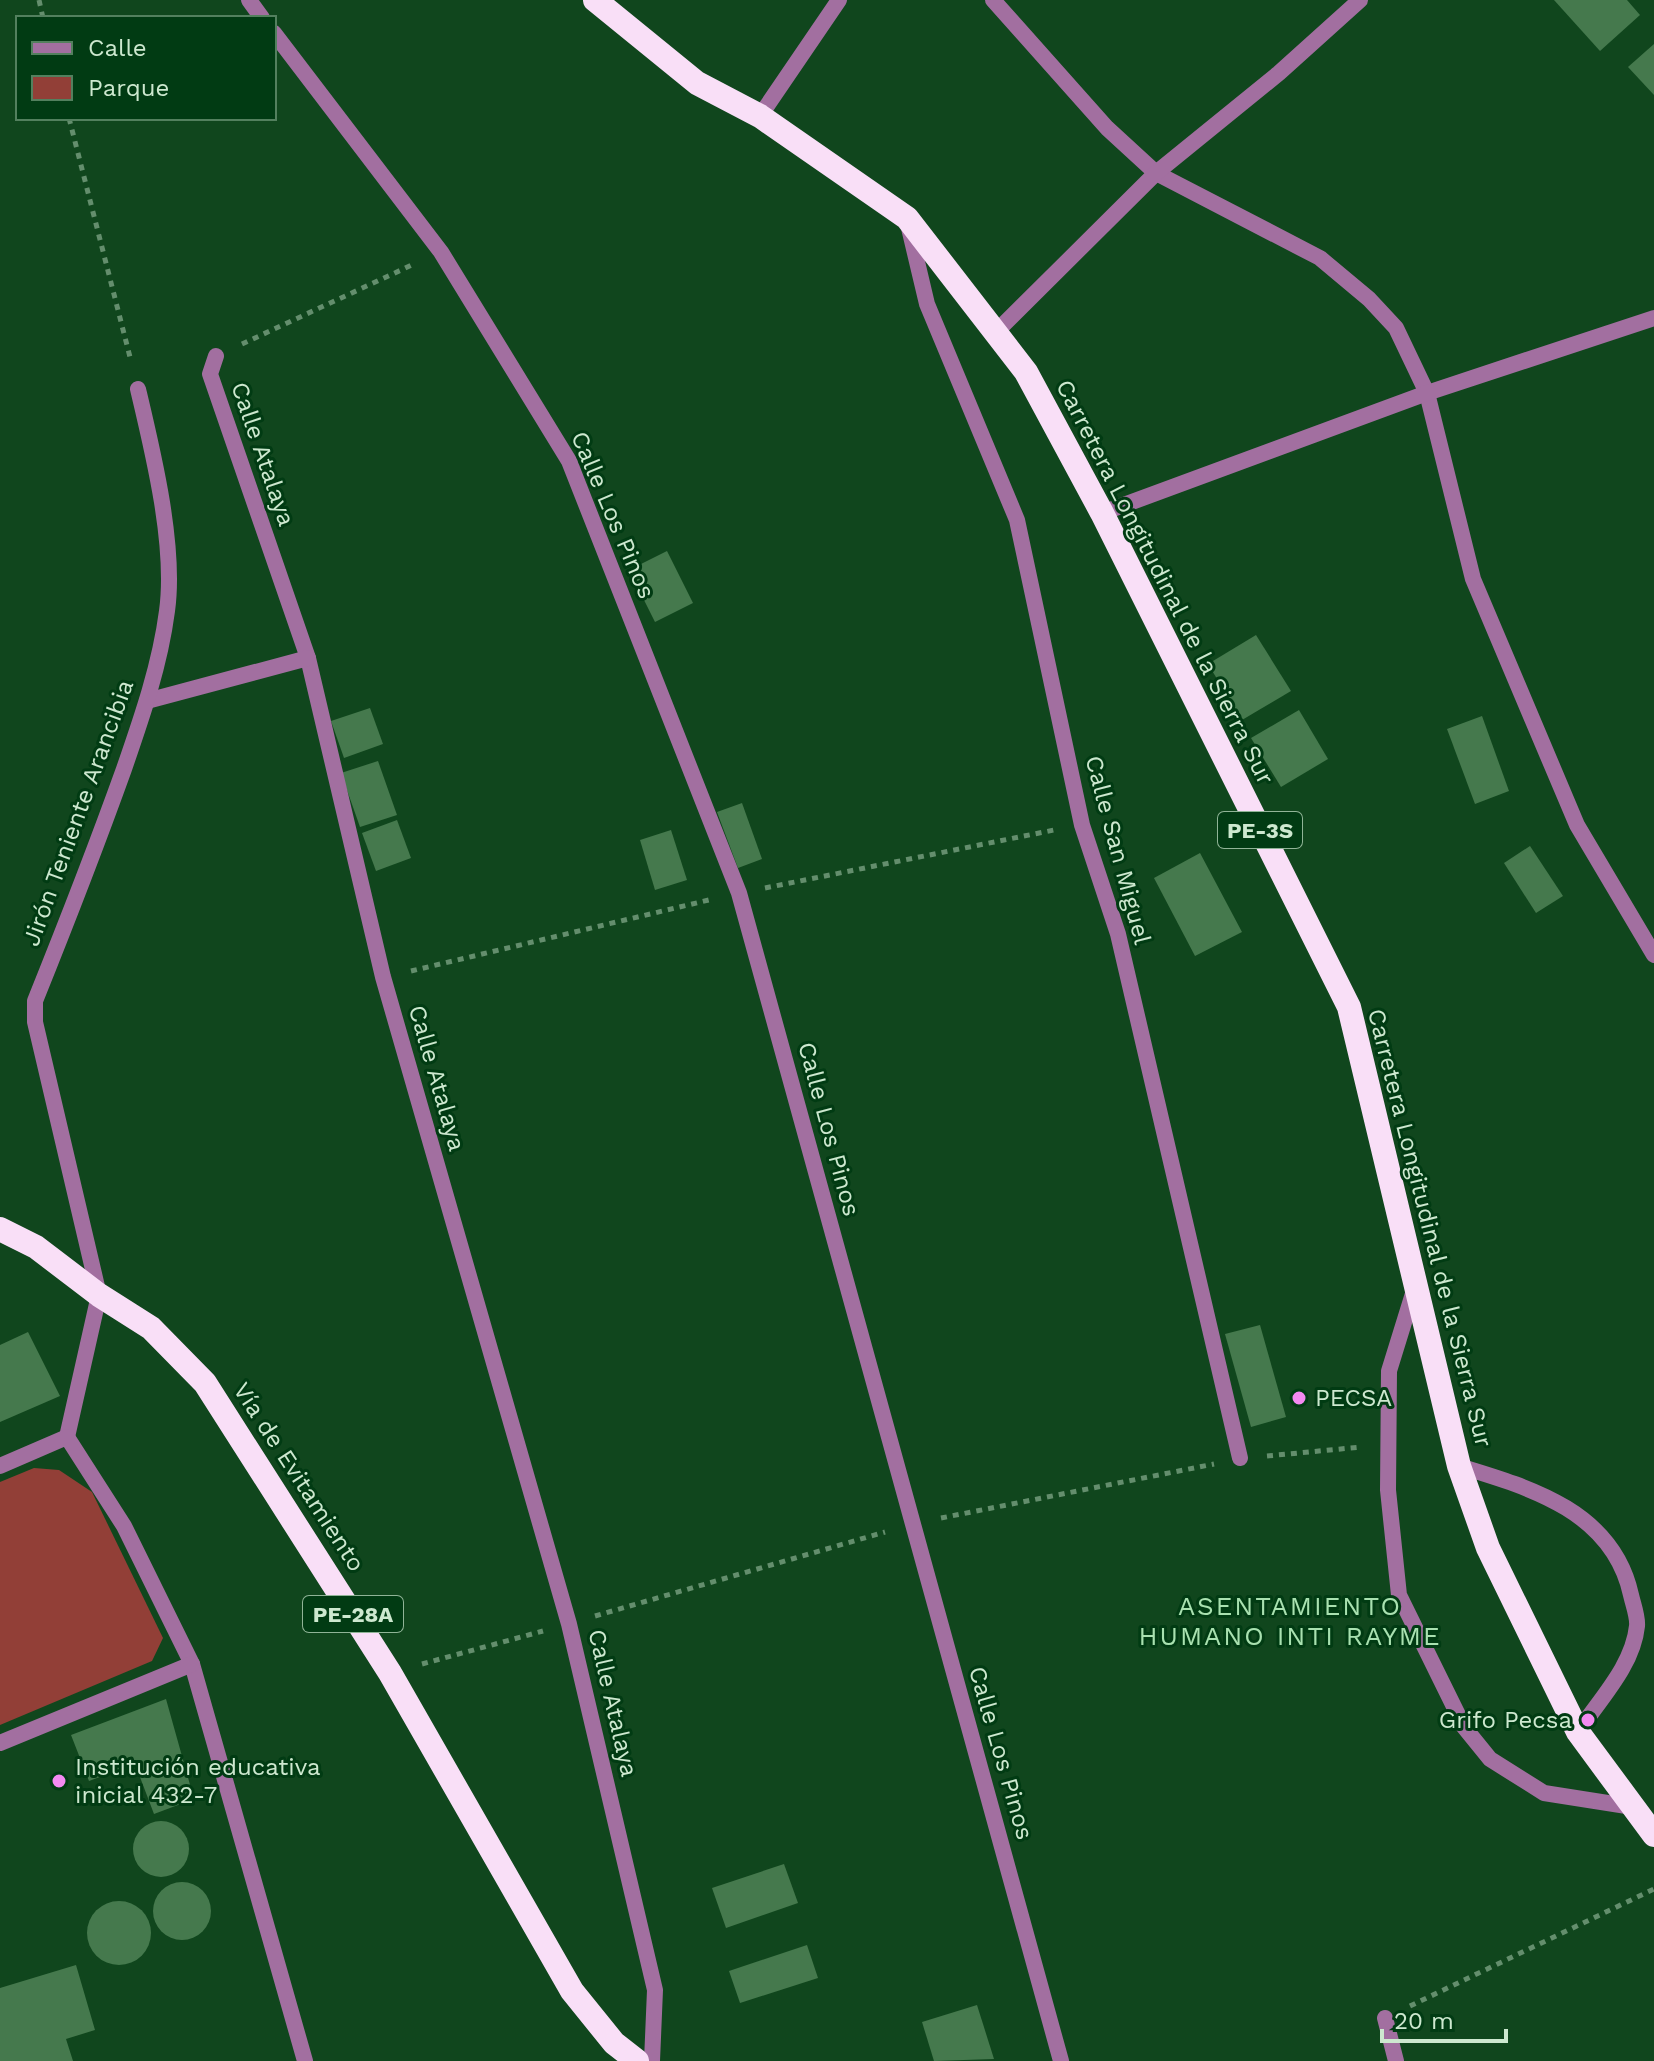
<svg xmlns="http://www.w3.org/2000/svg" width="1654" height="2061" font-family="'Work Sans',sans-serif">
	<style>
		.green { fill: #923f37 }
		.building { fill: #45794d }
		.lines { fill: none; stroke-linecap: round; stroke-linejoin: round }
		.path { stroke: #648e6d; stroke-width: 5; stroke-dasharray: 6 6; stroke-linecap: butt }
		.lane { stroke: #a26fa0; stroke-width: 16 }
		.street { stroke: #a26fa0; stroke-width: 16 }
		.highway { stroke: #f9dff7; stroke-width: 24 }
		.poi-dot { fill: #f38af1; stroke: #013b13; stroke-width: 3 }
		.labels { text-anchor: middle; stroke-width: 6; stroke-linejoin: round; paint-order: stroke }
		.shield { fill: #013b13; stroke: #90b497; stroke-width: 2 }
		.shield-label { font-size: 22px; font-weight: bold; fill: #cde8cf }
		.street-label { font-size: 24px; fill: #cde8cf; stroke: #013b13 }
		.poi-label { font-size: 24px; fill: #cde8cf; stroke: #013b13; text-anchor: start }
		.neighbourhood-label { font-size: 26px; letter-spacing: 2px; fill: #a9e1b0; stroke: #013b13 }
	</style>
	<rect width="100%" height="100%" fill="#10461d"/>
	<path class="green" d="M34 1468 59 1470 92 1492 163 1638 152 1661 0 1725V1482Z"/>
	<g class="building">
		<path d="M1554 0H1627L1640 15 1600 51Z"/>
		<path d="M1654 44V95L1628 67Z"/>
		<path d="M667 551 693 603 655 622 629 570Z"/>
		<path d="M1256 635 1291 691 1242 720 1208 664Z"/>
		<path d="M370 708 383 744 344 758 331 721Z"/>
		<path d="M1299 710 1328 759 1281 787 1251 738Z"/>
		<path d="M1482 716 1509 791 1475 804 1447 729Z"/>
		<path d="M378 761 397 815 360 827 341 773Z"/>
		<path d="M742 803 762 859 738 868 717 812Z"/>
		<path d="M397 820 411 858 376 871 362 833Z"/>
		<path d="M671 830 687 880 655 890 640 840Z"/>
		<path d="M1530 846 1563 896 1536 913 1504 863Z"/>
		<path d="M1200 853 1242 932 1195 956 1154 878Z"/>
		<path d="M1260 1325 1286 1417 1251 1427 1225 1334Z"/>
		<path d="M28 1332 60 1396 0 1422V1345Z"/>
		<path d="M166 1699 194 1799 154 1814 135 1764 89 1781 71 1735Z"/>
		<circle cx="161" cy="1849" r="28"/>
		<path d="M784 1864 798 1903 726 1928 712 1888Z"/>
		<circle cx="182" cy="1911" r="29"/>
		<circle cx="119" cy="1933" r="32"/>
		<path d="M807 1945 818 1978 740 2003 729 1971Z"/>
		<path d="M76 1965 95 2030 66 2039 73 2061H0V1988Z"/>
		<path d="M977 2005 994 2059 934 2061 922 2022Z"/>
	</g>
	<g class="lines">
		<g class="path">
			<path d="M39 0 43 18"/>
			<path d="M69 118 131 361"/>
			<path d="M242 344 414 264"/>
			<path d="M765 888 1054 830"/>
			<path d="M411 971 713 899"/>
			<path d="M1267 1456 1361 1447"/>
			<path d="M941 1518 1214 1464"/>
			<path d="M595 1616 885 1532"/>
			<path d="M422 1664 543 1631"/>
			<path d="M1410 2006 1654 1889"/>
		</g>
		<g class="lane">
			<path d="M1415 1287 1389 1371 1388 1490 1399 1595 1464 1727 1490 1759 1544 1793 1633 1807"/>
			<path d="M1459 1466C1532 1488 1613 1512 1631 1595 1633 1604 1638 1617 1637 1626 1633 1666 1599 1700 1578 1732"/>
		</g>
		<g class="street">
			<path d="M249 0 262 18"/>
			<path d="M993 0 1107 128 1156 173 1320 258 1369 299 1396 328 1427 393 1473 579 1577 825 1654 955"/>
			<path d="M274 33 441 252 569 461 739 893 1061 2061"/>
			<path d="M760 116 839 0"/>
			<path d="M909 228 927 304 1017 520 1082 825 1118 934 1240 1458"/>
			<path d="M995 333 1156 173 1279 73 1360 0"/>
			<path d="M216 356 210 374 308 658 383 977 569 1624 655 1990 652 2061"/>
			<path d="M1102 513 1427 393 1654 318"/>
			<path d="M147 701 308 658"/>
			<path d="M67 1437 99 1295 35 1022V1001C66 924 96 847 124 769 142 717 160 665 167 611 176 546 153 452 138 389"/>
			<path d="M0 1466 67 1437 124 1526 192 1664 305 2061"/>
			<path d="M0 1743 192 1664"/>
			<path d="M1385 2018 1396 2061"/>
		</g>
		<g class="highway">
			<path d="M595 0 697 83 760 116 907 218 1026 372 1102 513 1349 1007 1459 1466 1488 1548 1578 1732 1654 1835"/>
			<path d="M0 1229 36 1247 99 1295 151 1328 205 1383 390 1673 572 1991 614 2043 637 2061"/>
		</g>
	</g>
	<g class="poi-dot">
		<circle cx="1299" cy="1398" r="8"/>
		<circle cx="1588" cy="1720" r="8"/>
		<circle cx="59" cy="1781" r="8"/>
	</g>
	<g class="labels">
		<g class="shield">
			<rect x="1218" y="812" width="84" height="36" rx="6"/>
			<rect x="303" y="1596" width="100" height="36" rx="6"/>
		</g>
		<g class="shield-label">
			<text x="1260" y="838">PE-3S</text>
			<text x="353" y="1622">PE-28A</text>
		</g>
		<g class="street-label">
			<text transform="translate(263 454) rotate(71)" y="8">Calle Atalaya</text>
			<text transform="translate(613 515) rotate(67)" y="8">Calle Los Pinos</text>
			<text transform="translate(1165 582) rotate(63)" y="8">Carretera Longitudinal de la Sierra Sur</text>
			<text transform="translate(78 813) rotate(-70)" y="8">Jirón Teniente Arancibia</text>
			<text transform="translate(1118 850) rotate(75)" y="8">Calle San Miguel</text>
			<text transform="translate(437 1078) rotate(74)" y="8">Calle Atalaya</text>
			<text transform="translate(829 1129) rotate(75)" y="8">Calle Los Pinos</text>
			<text transform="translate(1430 1228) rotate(76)" y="8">Carretera Longitudinal de la Sierra Sur</text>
			<text transform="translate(299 1477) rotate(57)" y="8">Vía de Evitamiento</text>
			<text transform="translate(613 1703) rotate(77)" y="8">Calle Atalaya</text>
			<text transform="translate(1001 1753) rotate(74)" y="8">Calle Los Pinos</text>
		</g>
		<g class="poi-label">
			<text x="1315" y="1406">PECSA</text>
			<text x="1572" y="1728" text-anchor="end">Grifo Pecsa</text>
			<text x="75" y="1775">Institución educativa<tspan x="75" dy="28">inicial 432-7</tspan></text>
		</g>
		<g class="neighbourhood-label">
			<text x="1290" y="1615">ASENTAMIENTO<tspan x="1290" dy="30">HUMANO INTI RAYME</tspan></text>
		</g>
	</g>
	<rect x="16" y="16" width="260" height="104" fill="#013b13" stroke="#53805e" stroke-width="2"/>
	<rect x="32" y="42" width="40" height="12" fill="#a26fa0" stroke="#53805e" stroke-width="2"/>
	<text x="88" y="56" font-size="24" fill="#cde8cf">Calle</text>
	<rect x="32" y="76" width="40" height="24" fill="#923f37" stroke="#53805e" stroke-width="2"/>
	<text x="88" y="96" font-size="24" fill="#cde8cf">Parque</text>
	<path d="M1382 2029v12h124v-12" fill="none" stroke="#cde8cf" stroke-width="4"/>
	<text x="1394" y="2029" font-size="24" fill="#cde8cf" stroke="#013b13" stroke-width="6" paint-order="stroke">20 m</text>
</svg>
